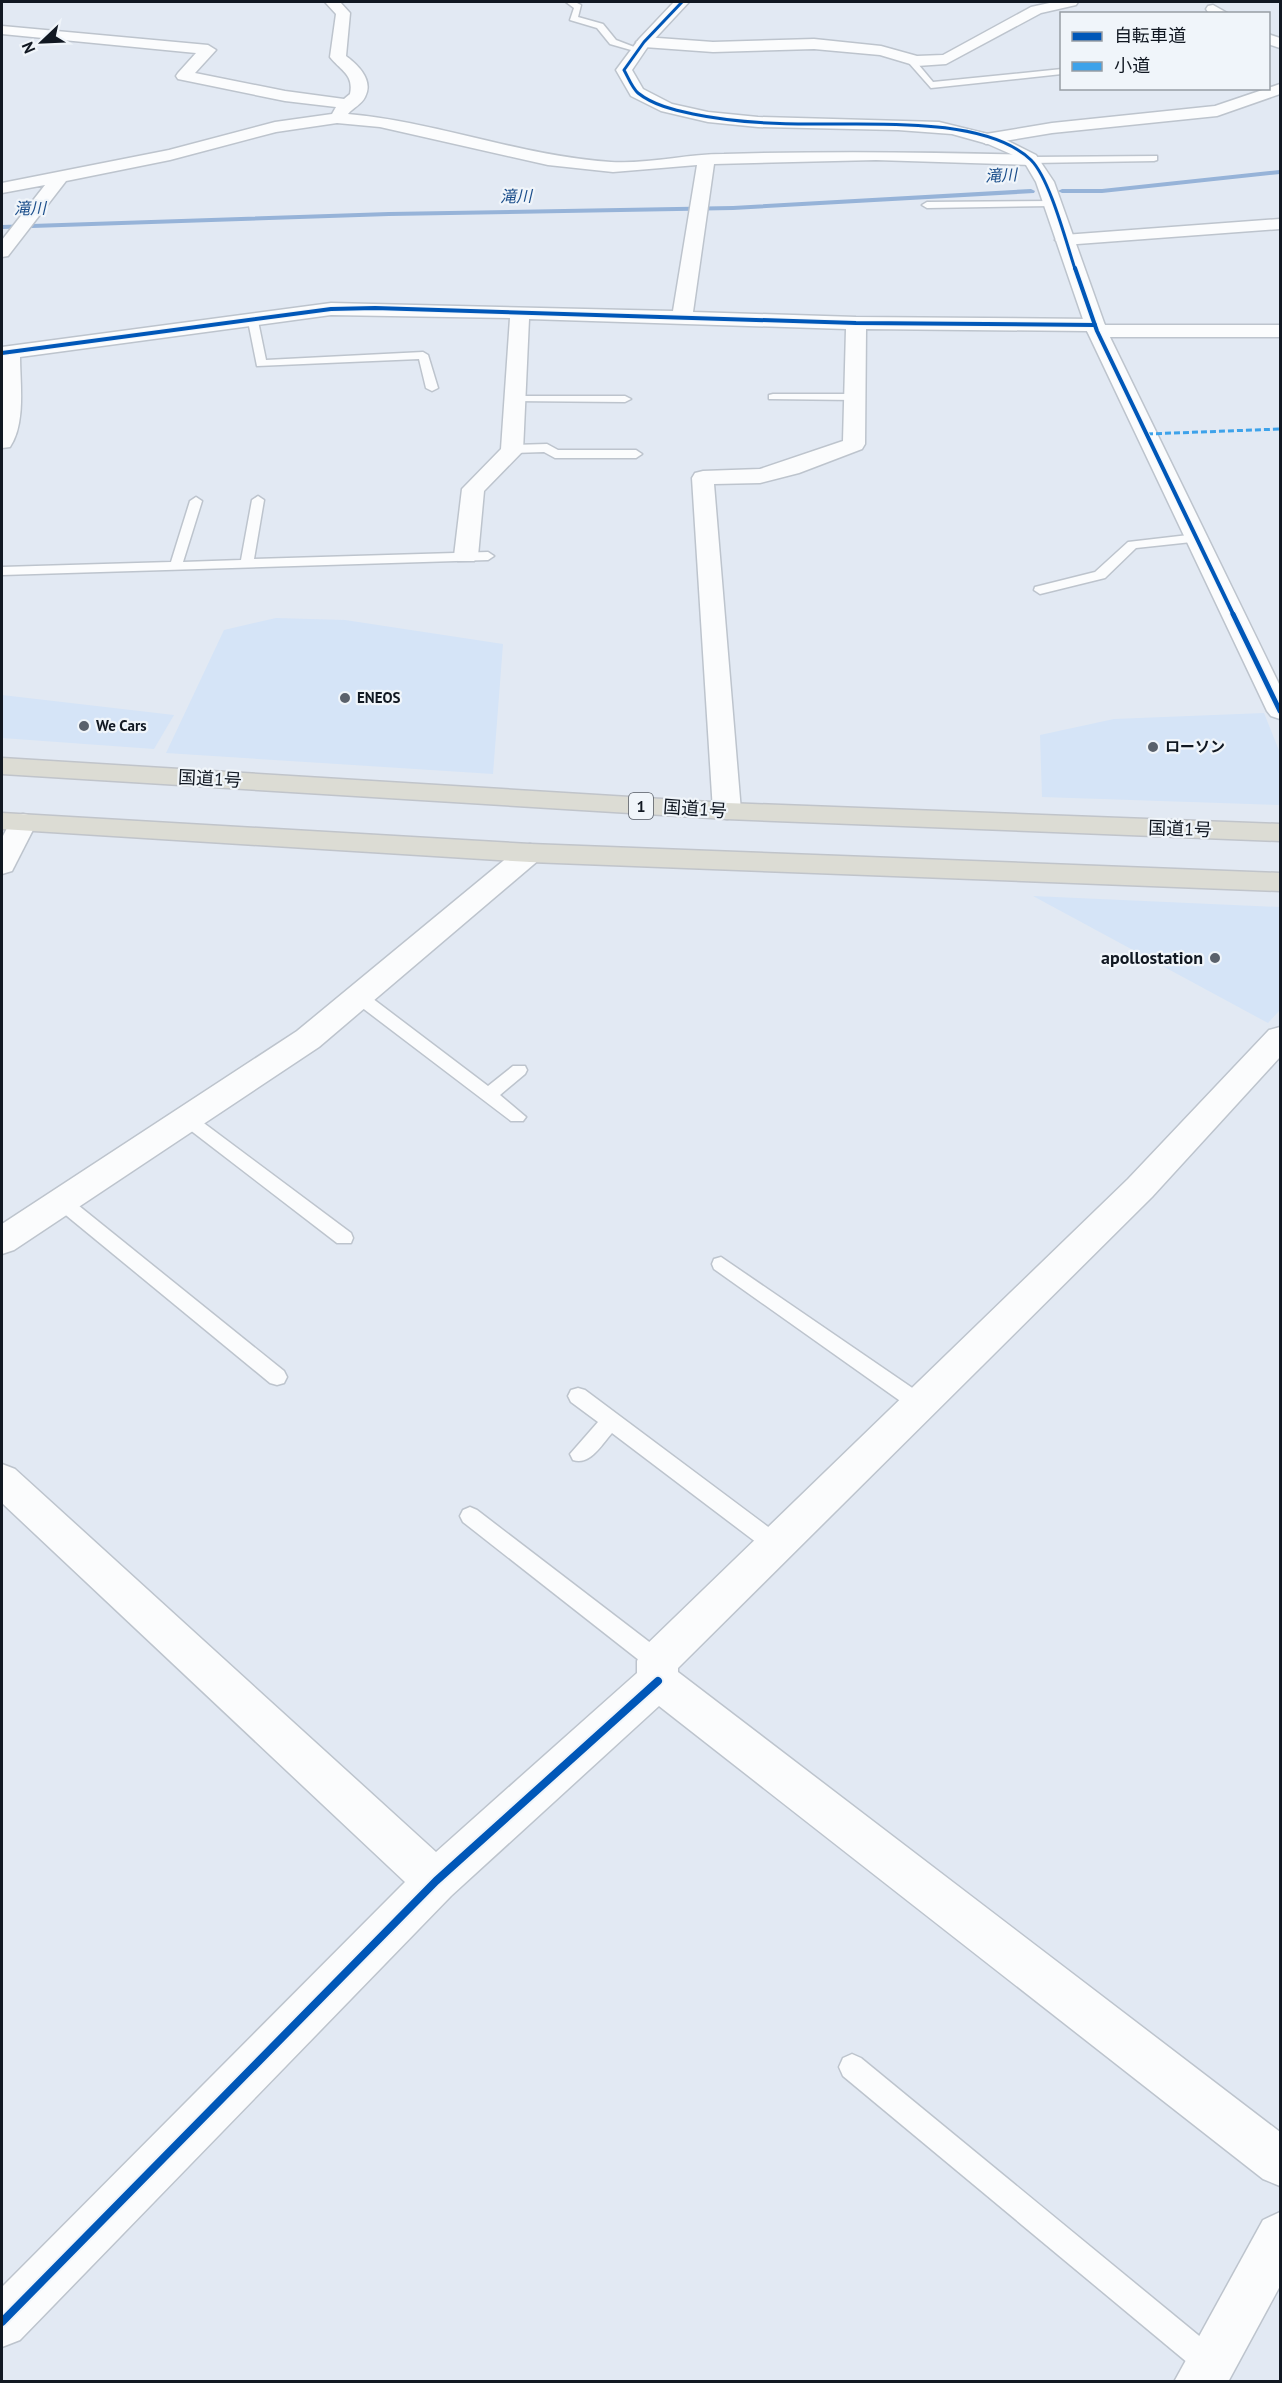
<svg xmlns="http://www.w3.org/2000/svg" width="1282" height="2383" font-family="'PT Sans','Noto Sans JP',sans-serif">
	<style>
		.built { fill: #d5e4f7 }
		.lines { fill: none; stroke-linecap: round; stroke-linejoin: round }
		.stream { fill: #96b3d8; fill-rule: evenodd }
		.service-casing { stroke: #bdc4cd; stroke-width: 3 }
		.minor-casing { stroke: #bdc4cd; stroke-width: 3 }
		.tertiary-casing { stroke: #bdc4cd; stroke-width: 3 }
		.trunk-casing { stroke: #c0c4ca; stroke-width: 3 }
		.service { fill: #fbfcfd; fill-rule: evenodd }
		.minor { fill: #fbfcfd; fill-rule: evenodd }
		.tertiary { fill: #fbfcfd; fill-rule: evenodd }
		.trunk { fill: #dcdcd4; fill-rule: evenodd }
		.quiet { stroke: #3da2ea; stroke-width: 3; stroke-dasharray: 6 3; stroke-linecap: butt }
		.cycleway-far3-casing { stroke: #f0f5fa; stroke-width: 4.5 }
		.cycleway-far2-casing { stroke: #f0f5fa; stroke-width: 6 }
		.cycleway-far1-casing { stroke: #f0f5fa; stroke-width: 8 }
		.cycleway-casing { stroke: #f0f5fa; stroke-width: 12 }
		.cycleway-far3 { stroke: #0057b8; stroke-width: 3 }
		.cycleway-far2 { stroke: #0057b8; stroke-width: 4 }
		.cycleway-far1 { stroke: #0057b8; stroke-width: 5 }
		.cycleway { stroke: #0057b8; stroke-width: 8 }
		.poi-dot { fill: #5a616b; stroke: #f0f5fa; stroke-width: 2 }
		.labels { text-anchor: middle; stroke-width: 4.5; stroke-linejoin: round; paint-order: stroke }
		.far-poi-label { font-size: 15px; font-weight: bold; fill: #111822; stroke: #f0f5fa; text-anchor: start }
		.far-water-label { font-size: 16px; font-style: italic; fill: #1b4e8b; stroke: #f0f5fa }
		.shield { fill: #f0f5fa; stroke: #545a63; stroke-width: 1.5 }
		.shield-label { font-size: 16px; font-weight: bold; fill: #111822 }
		.street-label { font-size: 18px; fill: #111822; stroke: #f0f5fa }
		.poi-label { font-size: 18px; font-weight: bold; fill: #111822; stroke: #f0f5fa; text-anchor: end }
	</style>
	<rect width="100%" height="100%" fill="#e2e9f3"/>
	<g class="built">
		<path d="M276 618 345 620 503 644 493 774 166 753 224 630Z"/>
		<path d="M2 695 174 715 154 749 2 738Z"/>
		<path d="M1264 713 1280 753V805L1042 797 1040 735 1114 719Z"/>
		<path d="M1033 896 1280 907V1010L1268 1023Z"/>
	</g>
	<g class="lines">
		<g class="stream">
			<path d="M1280 170V174L1102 193H1062L1058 191 1062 189H1102Z"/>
			<path d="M1031 189 1035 191 1034 193 733 210 389 216 2 229V225L389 212 733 206Z"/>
		</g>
		<defs>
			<g id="service">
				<path d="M566 2H575L581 5 578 17 603 24 616 40 642 50 638 52 610 44 597 28 570 20 574 8Z"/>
				<path d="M917 58 921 61 918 64 933 82 1062 69V74L931 88 909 63Z"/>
				<path d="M1157 156V160L1154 161 1032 163 1027 160 1032 157Z"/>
				<path d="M1054 201V205L1051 206 927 208 922 205 927 202Z"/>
				<path d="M253 318 258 321 266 360 423 352 428 355 438 388 432 391 426 388 419 359 257 366 248 321Z"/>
				<path d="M773 394H855L861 397 855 400 769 399V395Z"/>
				<path d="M517 396H625L631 399 625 402 513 401V397Z"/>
				<path d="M547 444 558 450H636L642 454 636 458H555L544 452 513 453 507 449 513 445Z"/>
				<path d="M258 496 264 500 254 559 488 552 494 556 488 560 2 575V567L171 562 190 501 196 497 202 501 183 562 241 560 252 500Z"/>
				<path d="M1197 534 1203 538 1201 541 1136 548 1105 578 1040 594 1034 590 1035 587 1095 572 1128 542Z"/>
				<path d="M358 990 364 992 488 1086 513 1066H525L527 1070 525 1074 500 1095 526 1117 523 1121H511L352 1000 350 996Z"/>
				<path d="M187 1113 193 1115 351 1233 353 1238 351 1243H337L181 1123 178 1119 181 1115Z"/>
				<path d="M62 1195 68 1197 284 1371 287 1377 284 1383 277 1385 270 1383 56 1207 53 1202 56 1197Z"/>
				<path d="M721 1257 927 1398 930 1404 927 1410 920 1412 913 1410 714 1269 712 1264 714 1259Z"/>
				<path d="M578 1388 585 1390 783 1538 787 1545 783 1552 776 1554 769 1552 612 1433C602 1444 590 1466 573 1460L570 1454 598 1422 571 1402 568 1396 571 1390Z"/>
				<path d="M470 1507 477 1510 665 1654 668 1661 665 1668 657 1671 649 1668 463 1522 460 1516 463 1510Z"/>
				<path d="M852 2054 861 2058 1220 2353 1224 2363 1220 2373 1210 2377 1200 2373 843 2076 839 2067 843 2058Z"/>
			</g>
			<g id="minor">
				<path d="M325 2H340L350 13 346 56C358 65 374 80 365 97 362 104 353 108 348 114 437 122 521 156 611 162 648 164 687 154 724 154 827 151 929 152 1032 155L1040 160 1032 165 876 160 714 164 693 312 856 317 1095 319 1102 321 1105 325H1280V337H1097L1090 335 1087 331 866 329 865 444 862 449 799 473 760 483 714 484 741 811 737 817 727 819 717 817 713 811 692 478 695 473 703 471 760 469 843 441 846 329 529 319 523 451 484 491 478 556 474 561H458L454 556 462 489 501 449 510 318 331 315 20 357C20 383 26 423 10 447L2 448V347L331 303 673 311 697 165 613 172 548 165 380 127 337 123 276 132 170 160 66 181 8 256 2 257V240L45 185 2 193V183L169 150 275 122 332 114 336 107 285 101 178 79 176 76 178 73 196 53 2 34V26L208 45 216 50 195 73 285 91 344 99 350 94C354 74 341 71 330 57L336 14Z"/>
				<path d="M1054 2H1078L1076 5 1041 13 946 64 917 66 880 55 814 49 713 52 644 47 636 42 644 37 713 42 814 39 881 46 917 56 943 55 1031 7Z"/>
				<path d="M1213 5 1229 14 1208 12 1206 9 1208 6Z"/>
				<path d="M1268 34 1280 38V48L1268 44Z"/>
				<path d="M1280 84V94L1217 116 1052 133 986 144 978 139 986 134 1052 123 1215 106Z"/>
				<path d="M1280 219V229L1064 245 1055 240 1064 235Z"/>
				<path d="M23 814 33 816 37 822 12 871 2 874V838L13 816Z"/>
				<path d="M530 844 540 847 544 853 540 859 319 1047 14 1250 2 1254V1224L297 1031 520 847Z"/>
				<path d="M1280 1027V1057L1152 1197 678 1668V1672L1280 2132V2186L1263 2179 659 1706 451 1896 20 2340 2 2347V2287L405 1882 2 1503V1464L15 1469 436 1852 637 1673V1661L643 1648 1128 1179 1269 1030Z"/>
				<path d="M1280 2212V2286L1228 2382H1174L1263 2220Z"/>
			</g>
			<path id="tertiary" d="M674 2H689L649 45 632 70 643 89 672 104 708 112 758 117 939 122 1000 137 1036 155 1054 182 1107 331 1280 686V719L1271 716 1267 711 1087 331 1036 182 1026 165 1013 155 988 144 952 134 898 130 758 127 708 122 661 111 631 96 616 70 639 39Z"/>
			<g id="trunk">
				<path d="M2 758 727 803 1280 824V841L727 819 2 774Z"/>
				<path d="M2 813 530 844 1280 873V891L530 862 2 829Z"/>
			</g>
		</defs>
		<use href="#service" class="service-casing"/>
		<use href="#minor" class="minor-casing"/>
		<use href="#tertiary" class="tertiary-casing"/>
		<use href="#trunk" class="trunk-casing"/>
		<use href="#service" class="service"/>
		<use href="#minor" class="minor"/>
		<use href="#tertiary" class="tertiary"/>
		<use href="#trunk" class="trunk"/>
		<path class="quiet" d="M1147 434 1280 429"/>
		<defs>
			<path id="cycleway-far3" d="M682 2 644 42 624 70C628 77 632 88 638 93 653 105 674 110 693 114 731 122 771 124 811 124 870 125 985 116 1031 160 1050 179 1066 242 1075 269"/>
			<g id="cycleway-far2">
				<path d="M1075 268 1097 331 1234 616"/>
				<path d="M2 353 331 309 375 308 856 323 1095 325"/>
			</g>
			<path id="cycleway-far1" d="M1233 614 1280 711"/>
			<path id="cycleway" d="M2 2322 436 1881 658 1681"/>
		</defs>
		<use href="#cycleway-far3" class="cycleway-far3-casing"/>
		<use href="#cycleway-far2" class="cycleway-far2-casing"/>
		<use href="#cycleway-far1" class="cycleway-far1-casing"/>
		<use href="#cycleway" class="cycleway-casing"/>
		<use href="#cycleway-far3" class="cycleway-far3"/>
		<use href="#cycleway-far2" class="cycleway-far2"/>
		<use href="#cycleway-far1" class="cycleway-far1"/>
		<use href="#cycleway" class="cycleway"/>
	</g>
	<g class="poi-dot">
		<circle cx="345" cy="698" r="6"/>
		<circle cx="84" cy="726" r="6"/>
		<circle cx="1153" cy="747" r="6"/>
		<circle cx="1215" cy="958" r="6"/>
	</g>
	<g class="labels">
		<g class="far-poi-label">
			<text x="357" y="703">ENEOS</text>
			<text x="96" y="731">We Cars</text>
			<text x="1165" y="752">ローソン</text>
		</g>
		<g class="far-water-label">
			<text transform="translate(1001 175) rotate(-3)" y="6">滝川</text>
			<text transform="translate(516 196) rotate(-1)" y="6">滝川</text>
			<text transform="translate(30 208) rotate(-1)" y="6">滝川</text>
		</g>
		<rect class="shield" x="629" y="793" width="24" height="26" rx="4.5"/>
		<g class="shield-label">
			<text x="641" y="812">1</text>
		</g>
		<g class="street-label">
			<text transform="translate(210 779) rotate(3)" y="6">国道1号</text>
			<text transform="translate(695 809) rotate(4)" y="6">国道1号</text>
			<text transform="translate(1180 829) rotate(2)" y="6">国道1号</text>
		</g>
		<g class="poi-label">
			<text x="1203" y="964">apollostation</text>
		</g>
	</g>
	<rect width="1282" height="2383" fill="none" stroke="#111822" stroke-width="6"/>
	<rect x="1060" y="12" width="210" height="78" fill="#f0f5fa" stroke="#979da4" stroke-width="1.5"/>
	<rect x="1072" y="32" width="30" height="9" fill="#0057b8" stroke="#979da4" stroke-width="1.5"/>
	<text x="1114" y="42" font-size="18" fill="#111822">自転車道</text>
	<rect x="1072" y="62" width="30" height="9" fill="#3da2ea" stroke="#979da4" stroke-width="1.5"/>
	<text x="1114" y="72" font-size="18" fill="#111822">小道</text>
	<g transform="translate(42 42) rotate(247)" stroke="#f0f5fa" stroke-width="4.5" paint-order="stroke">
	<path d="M0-4.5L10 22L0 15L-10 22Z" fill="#111822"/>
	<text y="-9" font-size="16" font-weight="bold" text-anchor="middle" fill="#111822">N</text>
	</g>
</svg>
